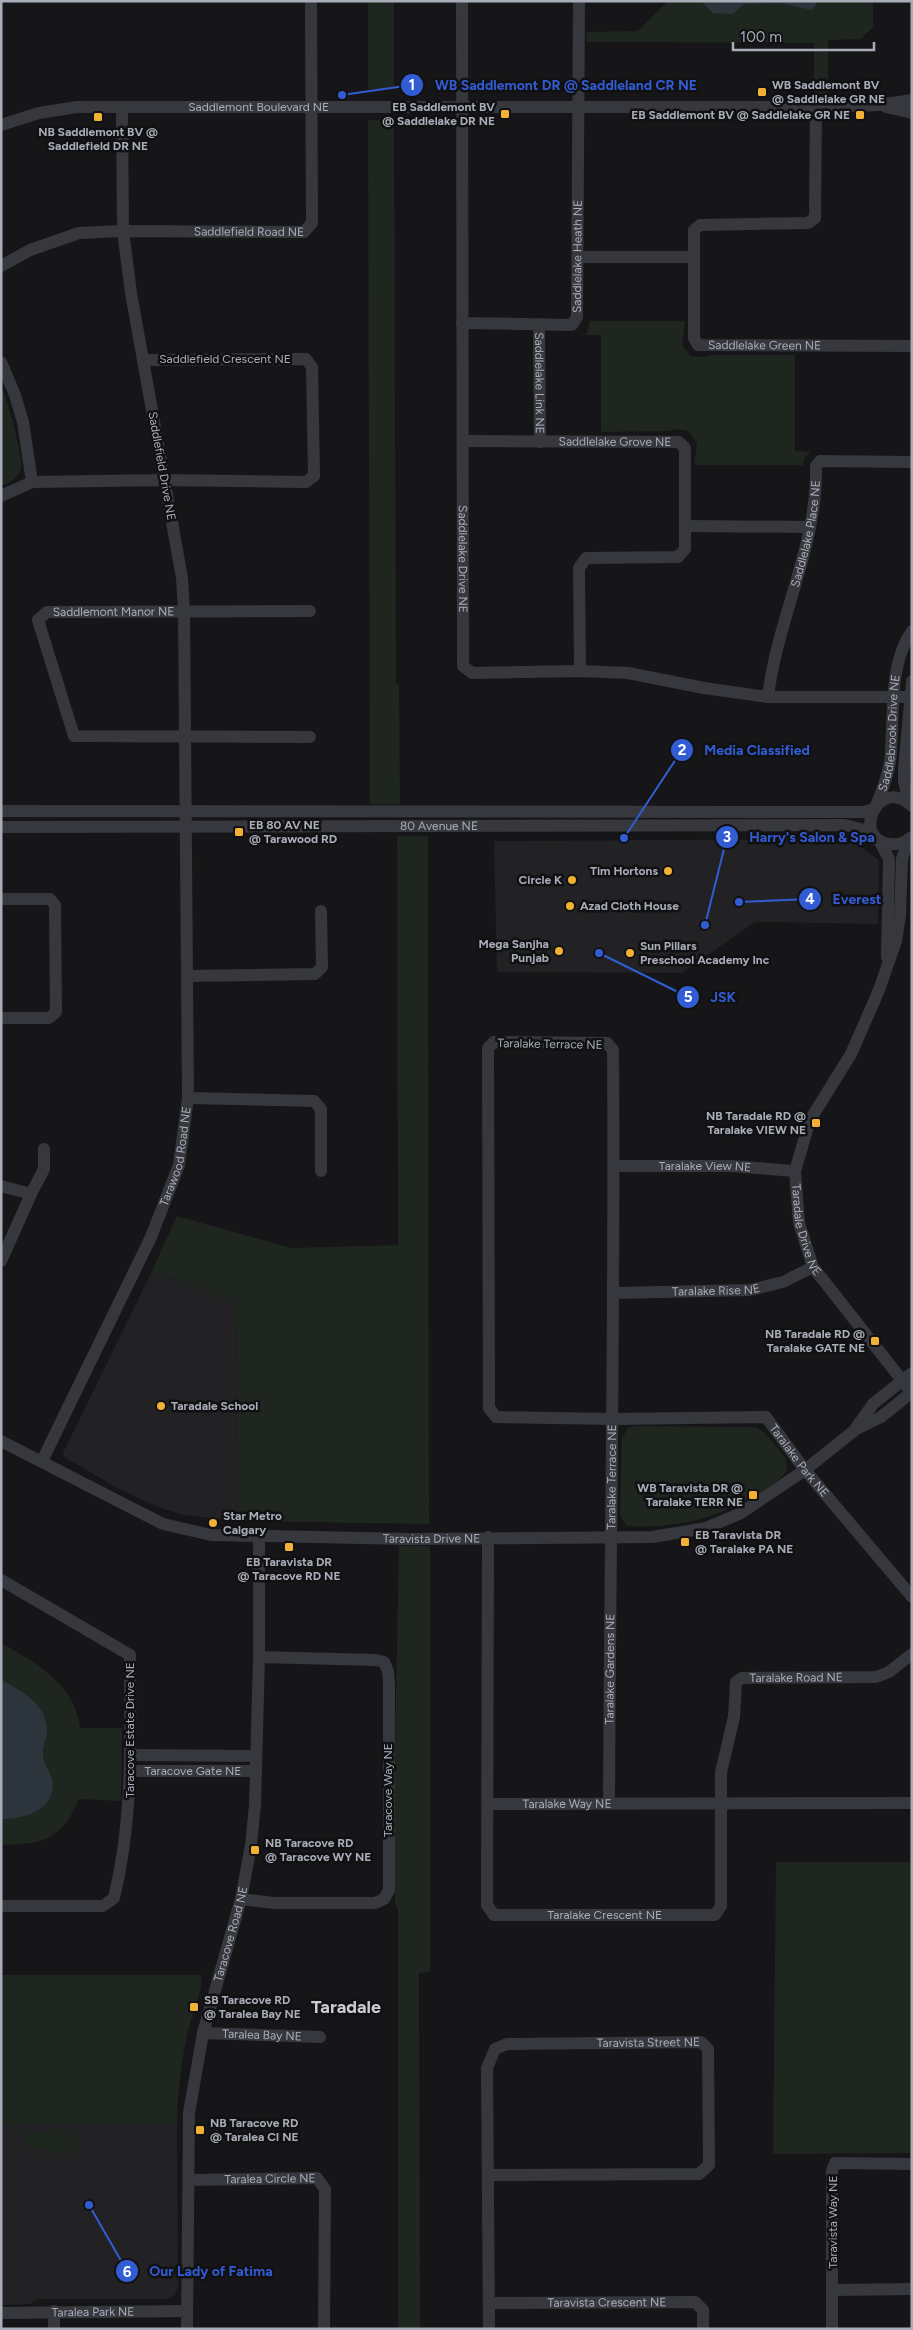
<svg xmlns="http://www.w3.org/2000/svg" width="913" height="2330" font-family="Figtree,sans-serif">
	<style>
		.built { fill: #222225 }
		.green { fill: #1e261f }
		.water { fill: #2c353c }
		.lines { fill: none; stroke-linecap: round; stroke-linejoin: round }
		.minor { stroke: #37383d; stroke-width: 12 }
		.poi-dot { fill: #f2b134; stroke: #111113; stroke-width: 2 }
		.labels { text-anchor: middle; stroke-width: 5; stroke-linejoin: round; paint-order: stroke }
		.poi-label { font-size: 12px; font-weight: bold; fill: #a8adb8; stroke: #111113; text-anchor: start }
		.street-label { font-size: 12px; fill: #a8adb8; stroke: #111113 }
		.district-label { font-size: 18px; font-weight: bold; fill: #c9ccd4; stroke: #111113 }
		.leader { fill: none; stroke: #325cd3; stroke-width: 2 }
		.callout-dot { fill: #325cd3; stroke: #111113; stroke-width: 2 }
		.mark-label { font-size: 15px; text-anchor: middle; font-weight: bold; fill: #fff }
		.callout-label { font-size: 14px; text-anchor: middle; font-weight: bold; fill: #325cd3; stroke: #111113; stroke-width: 5; stroke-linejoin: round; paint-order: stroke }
	</style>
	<rect width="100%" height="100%" fill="#161618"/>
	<g class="built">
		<path d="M849 839 879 860 878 924 755 922 682 973 497 972 494 841Z"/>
		<path d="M152 1271 235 1301 238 1521 183 1515 158 1507 119 1489 64 1457 63 1453Z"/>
		<path d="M1 2123H177L178 2287 175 2295 167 2299H38L30 2304 1 2305Z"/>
	</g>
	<g class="green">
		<rect x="368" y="1" width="26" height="88"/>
		<path d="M668 1H873V27L861 39 828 40V94H814V43L586 42 587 32 638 31Z"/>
		<path d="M368 120H394L396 684H399L400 804H370Z"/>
		<path d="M590 321H685L682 345 691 356 705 357 711 355H795V451L811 452 805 457 803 465H694L697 443 688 431 675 429 670 431 601 432V335H586Z"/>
		<path d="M1 386C7 398 24 459 21 469 17 479 11 482 1 486Z"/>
		<path d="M397 836H428L429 1524 238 1521 235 1301 152 1271 177 1216 291 1248 398 1245Z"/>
		<path d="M634 1426 756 1427 764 1432 786 1458 787 1470C781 1480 768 1488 757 1494 717 1519 674 1529 627 1526L620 1516 622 1438 628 1428Z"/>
		<path d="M399 1546H430V1972L419 1973 420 2329H398V1910L395 1902 394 1795Z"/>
		<path d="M1 1643C36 1663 75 1683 80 1728H122L121 1801 79 1799C61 1840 44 1844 1 1845Z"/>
		<path d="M776 1862H912V2153L773 2154Z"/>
		<path d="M1 1975H201C203 1991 195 2004 191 2020 182 2053 178 2088 177 2123H1Z"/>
		<path d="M48 2129H68L77 2135 76 2154 47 2153V2150L23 2148V2132L25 2130 47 2131Z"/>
	</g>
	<g class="water">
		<path d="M701 1H818L812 10 780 3 744 4 733 14 713 13Z"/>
		<path d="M1 1680C23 1691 48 1705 47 1733 46 1740 42 1748 43 1755 43 1765 51 1771 52 1780 57 1810 24 1819 1 1819Z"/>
	</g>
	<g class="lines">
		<g class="minor">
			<path id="s1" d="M462 1 463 666 472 673 580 671 628 673 704 688 768 697H912"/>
			<path id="s2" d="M816 107 815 218 808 223 700 225 694 230V338L698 345 912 346"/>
			<path d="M886 107 912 113"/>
			<path id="s3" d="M1 125 39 113 77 107H824L879 105 912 100"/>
			<path d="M578 257H694"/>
			<path id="s4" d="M1 266 30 250 79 233 123 231 304 232 312 223 311 1"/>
			<path id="s5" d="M462 323 572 325 577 317 579 1"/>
			<path id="s6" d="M539 324 540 442"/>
			<path d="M1 362 15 395 23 422 32 482"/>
			<path id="s7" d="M464 441 679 442 685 448V549L678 557 586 558 579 568 580 671"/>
			<path d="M1 496 32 482 164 480 306 482 314 476 312 367 306 359 143 360"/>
			<path d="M685 526 810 527"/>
			<path id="s8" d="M768 697C777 619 818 545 816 466L820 461 912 462"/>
			<path id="s9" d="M310 737 74 736 38 620 47 612 310 611"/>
			<path d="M910 804 904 782V768L912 681"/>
			<path id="s10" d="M876 806C881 792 888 777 890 762 895 722 887 666 912 631"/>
			<path d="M1 811 864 812 874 809"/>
			<path id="s11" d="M1 827 845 825 865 830 874 835"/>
			<path d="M910 838C903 844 897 845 889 844 850 839 879 774 912 806"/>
			<path d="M879 840 889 859 887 957"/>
			<path id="s12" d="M908 840 902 859 900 916 896 941 879 990 851 1054 810 1120 795 1171 799 1223 813 1267 912 1393"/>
			<path d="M1 899H50L55 905 56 1012 49 1018H1"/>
			<path d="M188 976 315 974 322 967 321 911"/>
			<path d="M188 1098 314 1101 321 1109V1171"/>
			<path id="s13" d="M614 1166H731L795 1171"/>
			<path d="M1 1186 31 1194 1 1261"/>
			<path d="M31 1194 44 1169V1149"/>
			<path id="s14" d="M615 1293 750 1290 783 1282 813 1267"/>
			<path d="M856 1428 873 1404 912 1373"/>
			<path id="s15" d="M1 1441 163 1524 211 1535 410 1539 652 1537 706 1528 741 1513 805 1470 855 1430 881 1417 912 1392"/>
			<path id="s16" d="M42 1461 151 1237 179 1165 188 1098 184 611 182 578 131 293 123 231 122 107"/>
			<path id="s17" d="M488 1537 487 1905 494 1915H715L721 1906V1772L734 1717 736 1682 742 1678 876 1677 889 1672 912 1654"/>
			<path d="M1 1580 130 1655C130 1740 134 1815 114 1898L103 1906H1"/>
			<path d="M132 1755 256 1756"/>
			<path id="s18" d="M131 1771H255"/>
			<path id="s19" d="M609 1803C610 1552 615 1301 613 1050L607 1043 494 1042 488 1048 489 1408 496 1417 614 1419 766 1417 805 1470 912 1597"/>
			<path id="s20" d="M489 1804 912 1803"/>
			<path d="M241 1899 274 1903H375L384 1899 389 1890V1683L388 1671 384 1662 376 1660 259 1657"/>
			<path id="s21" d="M203 2033 320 2037"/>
			<path id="s22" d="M189 2180 317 2178 325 2189 324 2329"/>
			<path d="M833 2290 912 2289"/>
			<path id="s23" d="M489 2303 695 2302 703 2310V2329"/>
			<path d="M54 2311V2329"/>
			<path id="s24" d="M1 2313 187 2311"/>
			<path id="s25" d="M187 2329 189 2113 203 2033 241 1899 251 1845 255 1805 259 1657V1537"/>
			<path id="s26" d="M489 2329 487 2068 495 2049 507 2044 701 2042 708 2049 709 2165 699 2174 489 2175"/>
			<path d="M832 2329V2171L835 2163 912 2164"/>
		</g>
	</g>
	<g class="poi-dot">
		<rect x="757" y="87" width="10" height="10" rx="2.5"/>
		<rect x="500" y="109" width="10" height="10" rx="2.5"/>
		<rect x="855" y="110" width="10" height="10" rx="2.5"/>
		<rect x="93" y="112" width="10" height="10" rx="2.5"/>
		<rect x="234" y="827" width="10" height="10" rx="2.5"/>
		<circle cx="668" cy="871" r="5"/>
		<circle cx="572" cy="880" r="5"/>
		<circle cx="570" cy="906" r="5"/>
		<circle cx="559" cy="951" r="5"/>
		<circle cx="630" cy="953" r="5"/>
		<rect x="811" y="1118" width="10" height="10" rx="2.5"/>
		<rect x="870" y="1336" width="10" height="10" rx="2.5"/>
		<circle cx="161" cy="1406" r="5"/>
		<rect x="748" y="1490" width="10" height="10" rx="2.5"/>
		<circle cx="213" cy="1523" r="5"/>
		<rect x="680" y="1537" width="10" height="10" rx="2.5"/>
		<rect x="284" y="1542" width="10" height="10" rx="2.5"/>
		<rect x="250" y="1845" width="10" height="10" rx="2.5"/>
		<rect x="189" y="2002" width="10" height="10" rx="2.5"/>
		<rect x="195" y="2125" width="10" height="10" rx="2.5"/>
	</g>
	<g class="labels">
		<g class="poi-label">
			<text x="772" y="89">WB Saddlemont BV<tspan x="772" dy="14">@ Saddlelake GR NE</tspan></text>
			<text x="495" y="111" text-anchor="end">EB Saddlemont BV<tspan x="495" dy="14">@ Saddlelake DR NE</tspan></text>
			<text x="850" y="119" text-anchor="end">EB Saddlemont BV @ Saddlelake GR NE</text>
			<text x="98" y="136" text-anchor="middle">NB Saddlemont BV @<tspan x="98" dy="14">Saddlefield DR NE</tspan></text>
			<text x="249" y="829">EB 80 AV NE<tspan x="249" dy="14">@ Tarawood RD</tspan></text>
			<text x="658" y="875" text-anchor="end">Tim Hortons</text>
			<text x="562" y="884" text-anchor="end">Circle K</text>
			<text x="580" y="910">Azad Cloth House</text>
			<text x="549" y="948" text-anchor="end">Mega Sanjha<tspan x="549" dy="14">Punjab</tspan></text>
			<text x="640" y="950">Sun Pillars<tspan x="640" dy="14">Preschool Academy Inc</tspan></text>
			<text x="806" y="1120" text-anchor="end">NB Taradale RD @<tspan x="806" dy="14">Taralake VIEW NE</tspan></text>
			<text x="865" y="1338" text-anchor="end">NB Taradale RD @<tspan x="865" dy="14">Taralake GATE NE</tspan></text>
			<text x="171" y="1410">Taradale School</text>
			<text x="743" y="1492" text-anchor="end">WB Taravista DR @<tspan x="743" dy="14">Taralake TERR NE</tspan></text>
			<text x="223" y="1520">Star Metro<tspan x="223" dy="14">Calgary</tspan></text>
			<text x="695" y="1539">EB Taravista DR<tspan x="695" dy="14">@ Taralake PA NE</tspan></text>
			<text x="289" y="1566" text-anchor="middle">EB Taravista DR<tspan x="289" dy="14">@ Taracove RD NE</tspan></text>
			<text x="265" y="1847">NB Taracove RD<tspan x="265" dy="14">@ Taracove WY NE</tspan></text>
			<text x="204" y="2004">SB Taracove RD<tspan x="204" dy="14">@ Taralea Bay NE</tspan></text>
			<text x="210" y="2127">NB Taracove RD<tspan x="210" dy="14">@ Taralea CI NE</tspan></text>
		</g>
		<g class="street-label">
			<text dy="4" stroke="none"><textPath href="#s3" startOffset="260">Saddlemont Boulevard NE</textPath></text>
			<text dy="4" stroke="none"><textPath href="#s4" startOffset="255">Saddlefield Road NE</textPath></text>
			<text dy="4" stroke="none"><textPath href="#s5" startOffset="180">Saddlelake Heath NE</textPath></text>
			<text dy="4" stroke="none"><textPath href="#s2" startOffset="418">Saddlelake Green NE</textPath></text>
			<text x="225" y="363">Saddlefield Crescent NE</text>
			<text dy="4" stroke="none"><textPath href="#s6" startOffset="59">Saddlelake Link NE</textPath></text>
			<text dy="4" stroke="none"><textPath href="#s7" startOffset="151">Saddlelake Grove NE</textPath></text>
			<text transform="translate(162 466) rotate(80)" y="4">Saddlefield Drive NE</text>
			<text dy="4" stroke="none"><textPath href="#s8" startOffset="168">Saddlelake Place NE</textPath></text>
			<text dy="4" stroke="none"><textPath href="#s1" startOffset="558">Saddlelake Drive NE</textPath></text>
			<text dy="4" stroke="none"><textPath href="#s9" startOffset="436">Saddlemont Manor NE</textPath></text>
			<text dy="4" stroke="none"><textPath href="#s10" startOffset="75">Saddlebrook Drive NE</textPath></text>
			<text dy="4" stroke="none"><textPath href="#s11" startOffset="438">80 Avenue NE</textPath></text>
			<text transform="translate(550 1044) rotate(1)" y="4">Taralake Terrace NE</text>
			<text dy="4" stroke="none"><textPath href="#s16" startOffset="334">Tarawood Road NE</textPath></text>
			<text dy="4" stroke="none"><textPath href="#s13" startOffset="91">Taralake View NE</textPath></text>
			<text dy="4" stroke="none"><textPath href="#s12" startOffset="415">Taradale Drive NE</textPath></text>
			<text dy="4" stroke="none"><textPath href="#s14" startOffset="101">Taralake Rise NE</textPath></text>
			<text dy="4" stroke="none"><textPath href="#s19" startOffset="1580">Taralake Park NE</textPath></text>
			<text dy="4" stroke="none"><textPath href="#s19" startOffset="326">Taralake Terrace NE</textPath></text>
			<text dy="4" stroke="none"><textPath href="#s15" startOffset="452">Taravista Drive NE</textPath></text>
			<text dy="4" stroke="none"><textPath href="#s19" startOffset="134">Taralake Gardens NE</textPath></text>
			<text dy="4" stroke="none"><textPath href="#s17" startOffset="899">Taralake Road NE</textPath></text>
			<text transform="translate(130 1730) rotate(-90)" y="4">Taracove Estate Drive NE</text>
			<text dy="4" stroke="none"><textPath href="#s18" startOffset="62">Taracove Gate NE</textPath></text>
			<text transform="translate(388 1790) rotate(-90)" y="4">Taracove Way NE</text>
			<text dy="4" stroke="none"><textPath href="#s20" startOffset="78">Taralake Way NE</textPath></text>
			<text dy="4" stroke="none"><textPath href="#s17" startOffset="491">Taralake Crescent NE</textPath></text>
			<text dy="4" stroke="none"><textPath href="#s25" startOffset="400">Taracove Road NE</textPath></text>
			<text dy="4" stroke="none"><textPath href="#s21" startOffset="59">Taralea Bay NE</textPath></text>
			<text dy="4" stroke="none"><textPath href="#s26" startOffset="436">Taravista Street NE</textPath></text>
			<text dy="4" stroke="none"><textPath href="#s22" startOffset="81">Taralea Circle NE</textPath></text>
			<text transform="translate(833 2222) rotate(-90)" y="4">Taravista Way NE</text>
			<text dy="4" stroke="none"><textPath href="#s23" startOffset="118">Taravista Crescent NE</textPath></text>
			<text dy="4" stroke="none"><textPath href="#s24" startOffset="92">Taralea Park NE</textPath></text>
		</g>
		<g class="district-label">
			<text x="346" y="2013">Taradale</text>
		</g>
	</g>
	<path class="leader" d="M342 95L412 85M624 838L682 750M705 925L727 837M739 902L810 899M599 953L688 997M89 2205L127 2271"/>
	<g class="callout-dot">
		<circle cx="342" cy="95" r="5"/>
		<circle cx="624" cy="838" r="5"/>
		<circle cx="705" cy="925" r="5"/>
		<circle cx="739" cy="902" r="5"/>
		<circle cx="599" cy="953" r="5"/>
		<circle cx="89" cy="2205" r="5"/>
		<circle cx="412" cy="85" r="12"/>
		<circle cx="682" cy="750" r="12"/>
		<circle cx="727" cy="837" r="12"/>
		<circle cx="810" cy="899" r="12"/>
		<circle cx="688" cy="997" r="12"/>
		<circle cx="127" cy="2271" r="12"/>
	</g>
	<g class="mark-label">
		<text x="412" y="90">1</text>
		<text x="682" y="755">2</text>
		<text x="727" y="842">3</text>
		<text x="810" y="904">4</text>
		<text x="688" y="1002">5</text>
		<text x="127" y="2277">6</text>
	</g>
	<g class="callout-label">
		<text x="566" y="90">WB Saddlemont DR @ Saddleland CR NE</text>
		<text x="757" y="755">Media Classified</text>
		<text x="812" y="842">Harry's Salon &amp; Spa</text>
		<text x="857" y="904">Everest</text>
		<text x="723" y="1002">JSK</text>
		<text x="211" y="2276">Our Lady of Fatima</text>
	</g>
	<rect width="913" height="2330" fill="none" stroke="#a8adb8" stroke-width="5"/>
	<path d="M733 42v8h141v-8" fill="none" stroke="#a8adb8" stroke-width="2.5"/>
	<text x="740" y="42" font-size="15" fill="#a8adb8" stroke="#111113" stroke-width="4" paint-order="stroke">100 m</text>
</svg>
